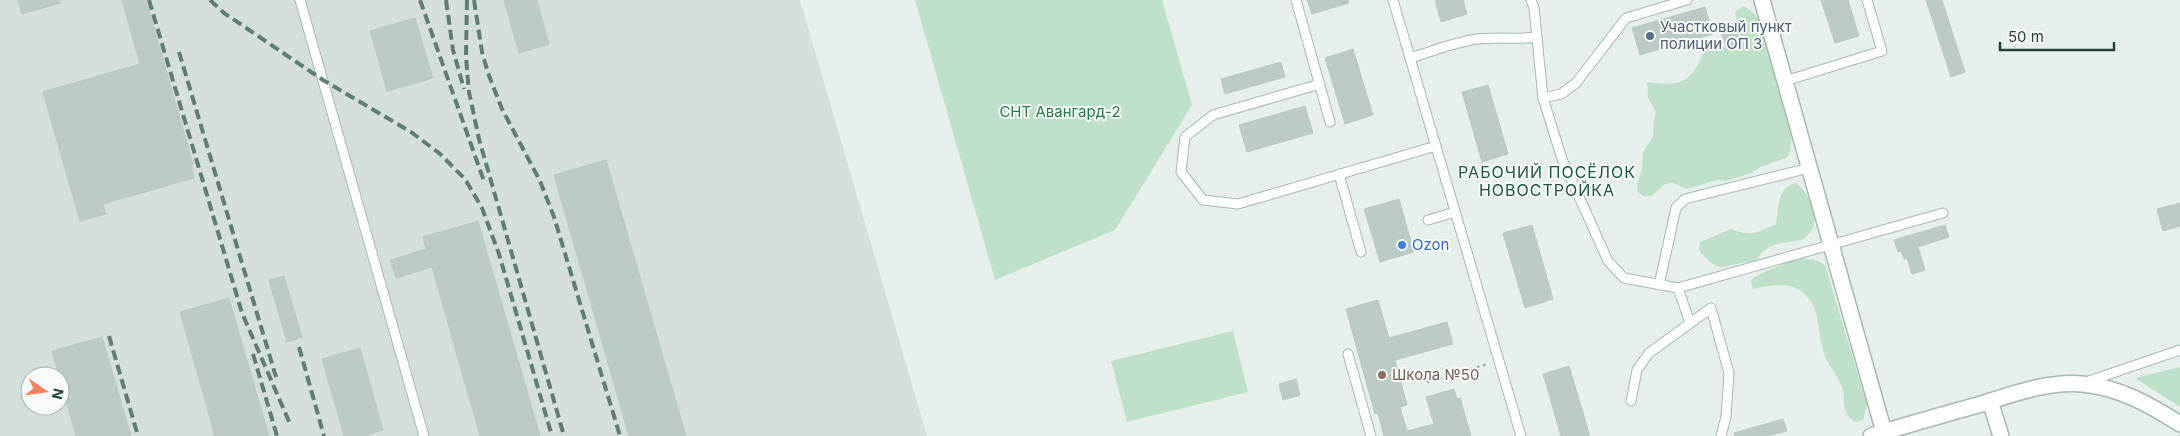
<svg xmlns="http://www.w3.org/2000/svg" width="2180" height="436" font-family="Inter,sans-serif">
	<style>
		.built { fill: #d4dfda; fill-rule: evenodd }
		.green { fill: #bfe0c8 }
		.building { fill: #bbcac4; stroke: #b8c9c2 }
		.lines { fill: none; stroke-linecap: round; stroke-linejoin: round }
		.service-casing { stroke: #a8b8b2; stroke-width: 11 }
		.minor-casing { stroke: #a8b8b2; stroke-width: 18 }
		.tertiary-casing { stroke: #a8b8b2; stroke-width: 18 }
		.path { stroke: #86b3a5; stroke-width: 2.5; stroke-dasharray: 2.5 4; stroke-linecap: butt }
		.service { stroke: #fff; stroke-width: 9 }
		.minor { stroke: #fff; stroke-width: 15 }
		.tertiary { stroke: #fff; stroke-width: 15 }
		.rail { stroke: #5f7d75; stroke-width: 4; stroke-dasharray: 10 5; stroke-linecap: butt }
		.service-dot { fill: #5c6f8a; stroke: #f7fbf9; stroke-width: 2 }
		.shop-dot { fill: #3f7fe0; stroke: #f7fbf9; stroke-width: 2 }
		.education-dot { fill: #8d6e63; stroke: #f7fbf9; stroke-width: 2 }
		.labels { text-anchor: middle; stroke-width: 4; stroke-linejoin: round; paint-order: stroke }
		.service-label { font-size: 15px; fill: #4e5e75; stroke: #f7fbf9; text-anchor: start }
		.park-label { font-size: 15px; fill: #2d7a4b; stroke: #f7fbf9 }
		.shop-label { font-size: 15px; fill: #366cbe; stroke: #f7fbf9; text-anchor: start }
		.education-label { font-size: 15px; fill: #785e54; stroke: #f7fbf9; text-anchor: start }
		.neighbourhood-label { font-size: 16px; letter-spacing: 1px; fill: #1f5548; stroke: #f7fbf9 }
	</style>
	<rect width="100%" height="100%" fill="#e6efeb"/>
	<path class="built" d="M0 0H800L927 436H0ZM30 376H60V406H30Z"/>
	<g class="green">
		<path d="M915 0H1162L1192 105 1115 230 995 280Z"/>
		<path d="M1743 6 1750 10 1761 21 1792 135 1790 152 1786 158 1763 166 1749 174 1726 181 1717 180 1687 189 1672 183 1665 184 1652 195 1645 197 1638 192 1637 185 1642 169 1643 152 1653 137 1654 120 1656 112 1648 98 1647 82C1684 87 1691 82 1705 49L1721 44 1725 48 1741 44 1735 12Z"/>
		<path d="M1796 183C1807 190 1818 214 1813 227 1812 231 1806 237 1803 240 1779 244 1771 240 1755 261 1725 263 1721 278 1699 250L1700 242 1731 229C1753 237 1756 233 1776 224 1779 207 1777 187 1796 183Z"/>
		<path d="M1802 258 1818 261 1825 265 1867 405 1863 420 1855 422C1838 411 1848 400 1841 385 1836 373 1827 364 1823 351 1820 340 1819 328 1817 317 1808 282 1783 282 1753 289L1751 281 1754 277 1795 259Z"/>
		<path d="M1233 331 1248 392 1127 422 1111 361Z"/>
		<path d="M2180 367V407L2135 378Z"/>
	</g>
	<g class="building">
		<path d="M18 0H59L60 3 22 14Z"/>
		<path d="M122 0H146L193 164 191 165 194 178 103 204 106 214 80 221 43 92 140 64Z"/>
		<path d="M504 0H537L549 44 519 53Z"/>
		<path d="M1307 0H1348L1349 3 1312 14Z"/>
		<path d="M1435 0H1463L1467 14 1441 22Z"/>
		<path d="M1821 0H1848L1859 36 1835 43Z"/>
		<path d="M1926 0H1942L1965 72 1951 77Z"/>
		<path d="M1705 7 1713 34 1640 55 1632 28Z"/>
		<path d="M415 18 433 78 387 91 370 31Z"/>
		<path d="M1736 29 1740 43 1726 47 1722 34Z"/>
		<path d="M1353 49 1373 115 1345 124 1325 58Z"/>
		<path d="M1281 62 1285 77 1225 94 1221 79Z"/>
		<path d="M1488 85 1508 154 1482 162 1462 92Z"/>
		<path d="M1305 106 1313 133 1247 152 1239 125Z"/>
		<path d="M606 160 686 436H629L554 175Z"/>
		<path d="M1399 199 1414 252 1380 262 1364 209Z"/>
		<path d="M2180 203V226L2163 231 2157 209Z"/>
		<path d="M478 221 540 436H480L432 267 396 278 390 260 426 249 423 237Z"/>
		<path d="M1532 225 1553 299 1525 308 1503 233Z"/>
		<path d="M1945 225 1949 237 1918 247 1925 270 1912 274 1907 258 1904 259 1901 251 1898 252 1894 240Z"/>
		<path d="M284 276 302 337 287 342 269 280Z"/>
		<path d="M229 298 269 436H215L180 312Z"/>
		<path d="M1378 300 1389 338 1447 322 1453 344 1395 360 1407 405 1400 407 1407 431 1434 424 1426 397 1454 389 1457 399 1460 398 1471 436H1384L1378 413 1375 414 1346 309Z"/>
		<path d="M102 337 131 436H76L52 351Z"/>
		<path d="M360 348 383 430 369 434 370 436H344L322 359Z"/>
		<path d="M1569 366 1590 436H1561L1543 374Z"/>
		<path d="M1296 379 1300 395 1283 400 1279 384Z"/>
		<path d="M1783 419 1787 431 1768 436H1735L1734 433Z"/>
	</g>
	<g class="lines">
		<defs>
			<g id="service">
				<path d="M300 0 424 436"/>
				<path d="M1296 0 1330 122"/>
				<path d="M1393 0 1521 436"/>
				<path d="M1531 0 1534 8 1543 98 1562 159 1608 261 1624 278 1678 288 1943 213"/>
				<path d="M1410 58C1430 52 1450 44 1471 40 1493 36 1515 40 1537 37"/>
				<path d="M1785 81 1882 51 1867 0"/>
				<path d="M1320 84 1213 115 1185 137 1181 172 1203 200 1238 204 1436 146"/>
				<path d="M1543 98 1561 94 1576 83 1626 18 1687 0"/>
				<path d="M1339 174 1361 252"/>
				<path d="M1428 220 1455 212"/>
				<path d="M1659 285 1676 208 1685 199 1809 168"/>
				<path d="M1678 288 1690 323"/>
				<path d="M1348 354 1371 436"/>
				<path d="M2086 382 2180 350"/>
				<path d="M1631 401 1637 370 1649 353 1711 308 1729 373 1726 417 1721 436"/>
			</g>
			<g id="minor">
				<path d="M1762 0 1884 432"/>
				<path d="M1990 401 2001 436"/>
			</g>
			<path id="tertiary" d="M1871 436C1906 425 1942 415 1978 405 2010 395 2047 381 2082 384 2119 387 2150 405 2180 424"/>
		</defs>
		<use href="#service" class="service-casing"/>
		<use href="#minor" class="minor-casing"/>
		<use href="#tertiary" class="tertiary-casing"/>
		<path class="path" d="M1427 382 1488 364"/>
		<use href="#service" class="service"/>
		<use href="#minor" class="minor"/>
		<use href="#tertiary" class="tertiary"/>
		<g class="rail">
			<path d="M149 0 242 313 291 426"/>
			<path d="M210 0 224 13 323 80 411 132 439 153 465 179 482 208 499 254 552 436"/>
			<path d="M420 0 485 184"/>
			<path d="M446 0 453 50 464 89"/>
			<path d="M467 0 466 57 469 92 479 139 564 436"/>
			<path d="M474 0 482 52 488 73 502 109 540 181 554 217 620 436"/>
			<path d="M179 52 276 377"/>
			<path d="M109 336 138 436"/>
			<path d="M299 347 324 436"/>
			<path d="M253 354 277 436"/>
		</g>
	</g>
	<circle class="service-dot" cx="1650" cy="36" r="5"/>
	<circle class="shop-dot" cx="1402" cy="245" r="5"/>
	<circle class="education-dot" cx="1382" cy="375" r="5"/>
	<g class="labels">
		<g class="service-label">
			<text x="1660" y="32">Участковый пункт<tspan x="1660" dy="17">полиции ОП 3</tspan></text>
		</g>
		<g class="park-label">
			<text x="1060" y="117">СНТ Авангард-2</text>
		</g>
		<g class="shop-label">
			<text x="1412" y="250">Ozon</text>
		</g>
		<g class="education-label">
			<text x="1392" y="380">Школа №50</text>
		</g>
		<g class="neighbourhood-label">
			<text x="1547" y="178">РАБОЧИЙ ПОСЁЛОК<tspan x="1547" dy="18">НОВОСТРОЙКА</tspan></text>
		</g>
	</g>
	<g transform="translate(45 391) rotate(103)"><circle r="24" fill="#f7fbf9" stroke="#a3b1ad"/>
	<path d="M0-4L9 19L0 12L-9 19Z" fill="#f4845f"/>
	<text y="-8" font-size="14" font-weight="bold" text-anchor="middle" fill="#24423a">N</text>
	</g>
	<path d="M2000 42v8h114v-8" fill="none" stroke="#24423a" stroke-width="2.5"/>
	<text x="2008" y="42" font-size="15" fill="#24423a" stroke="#f7fbf9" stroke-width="4" paint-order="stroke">50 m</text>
</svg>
